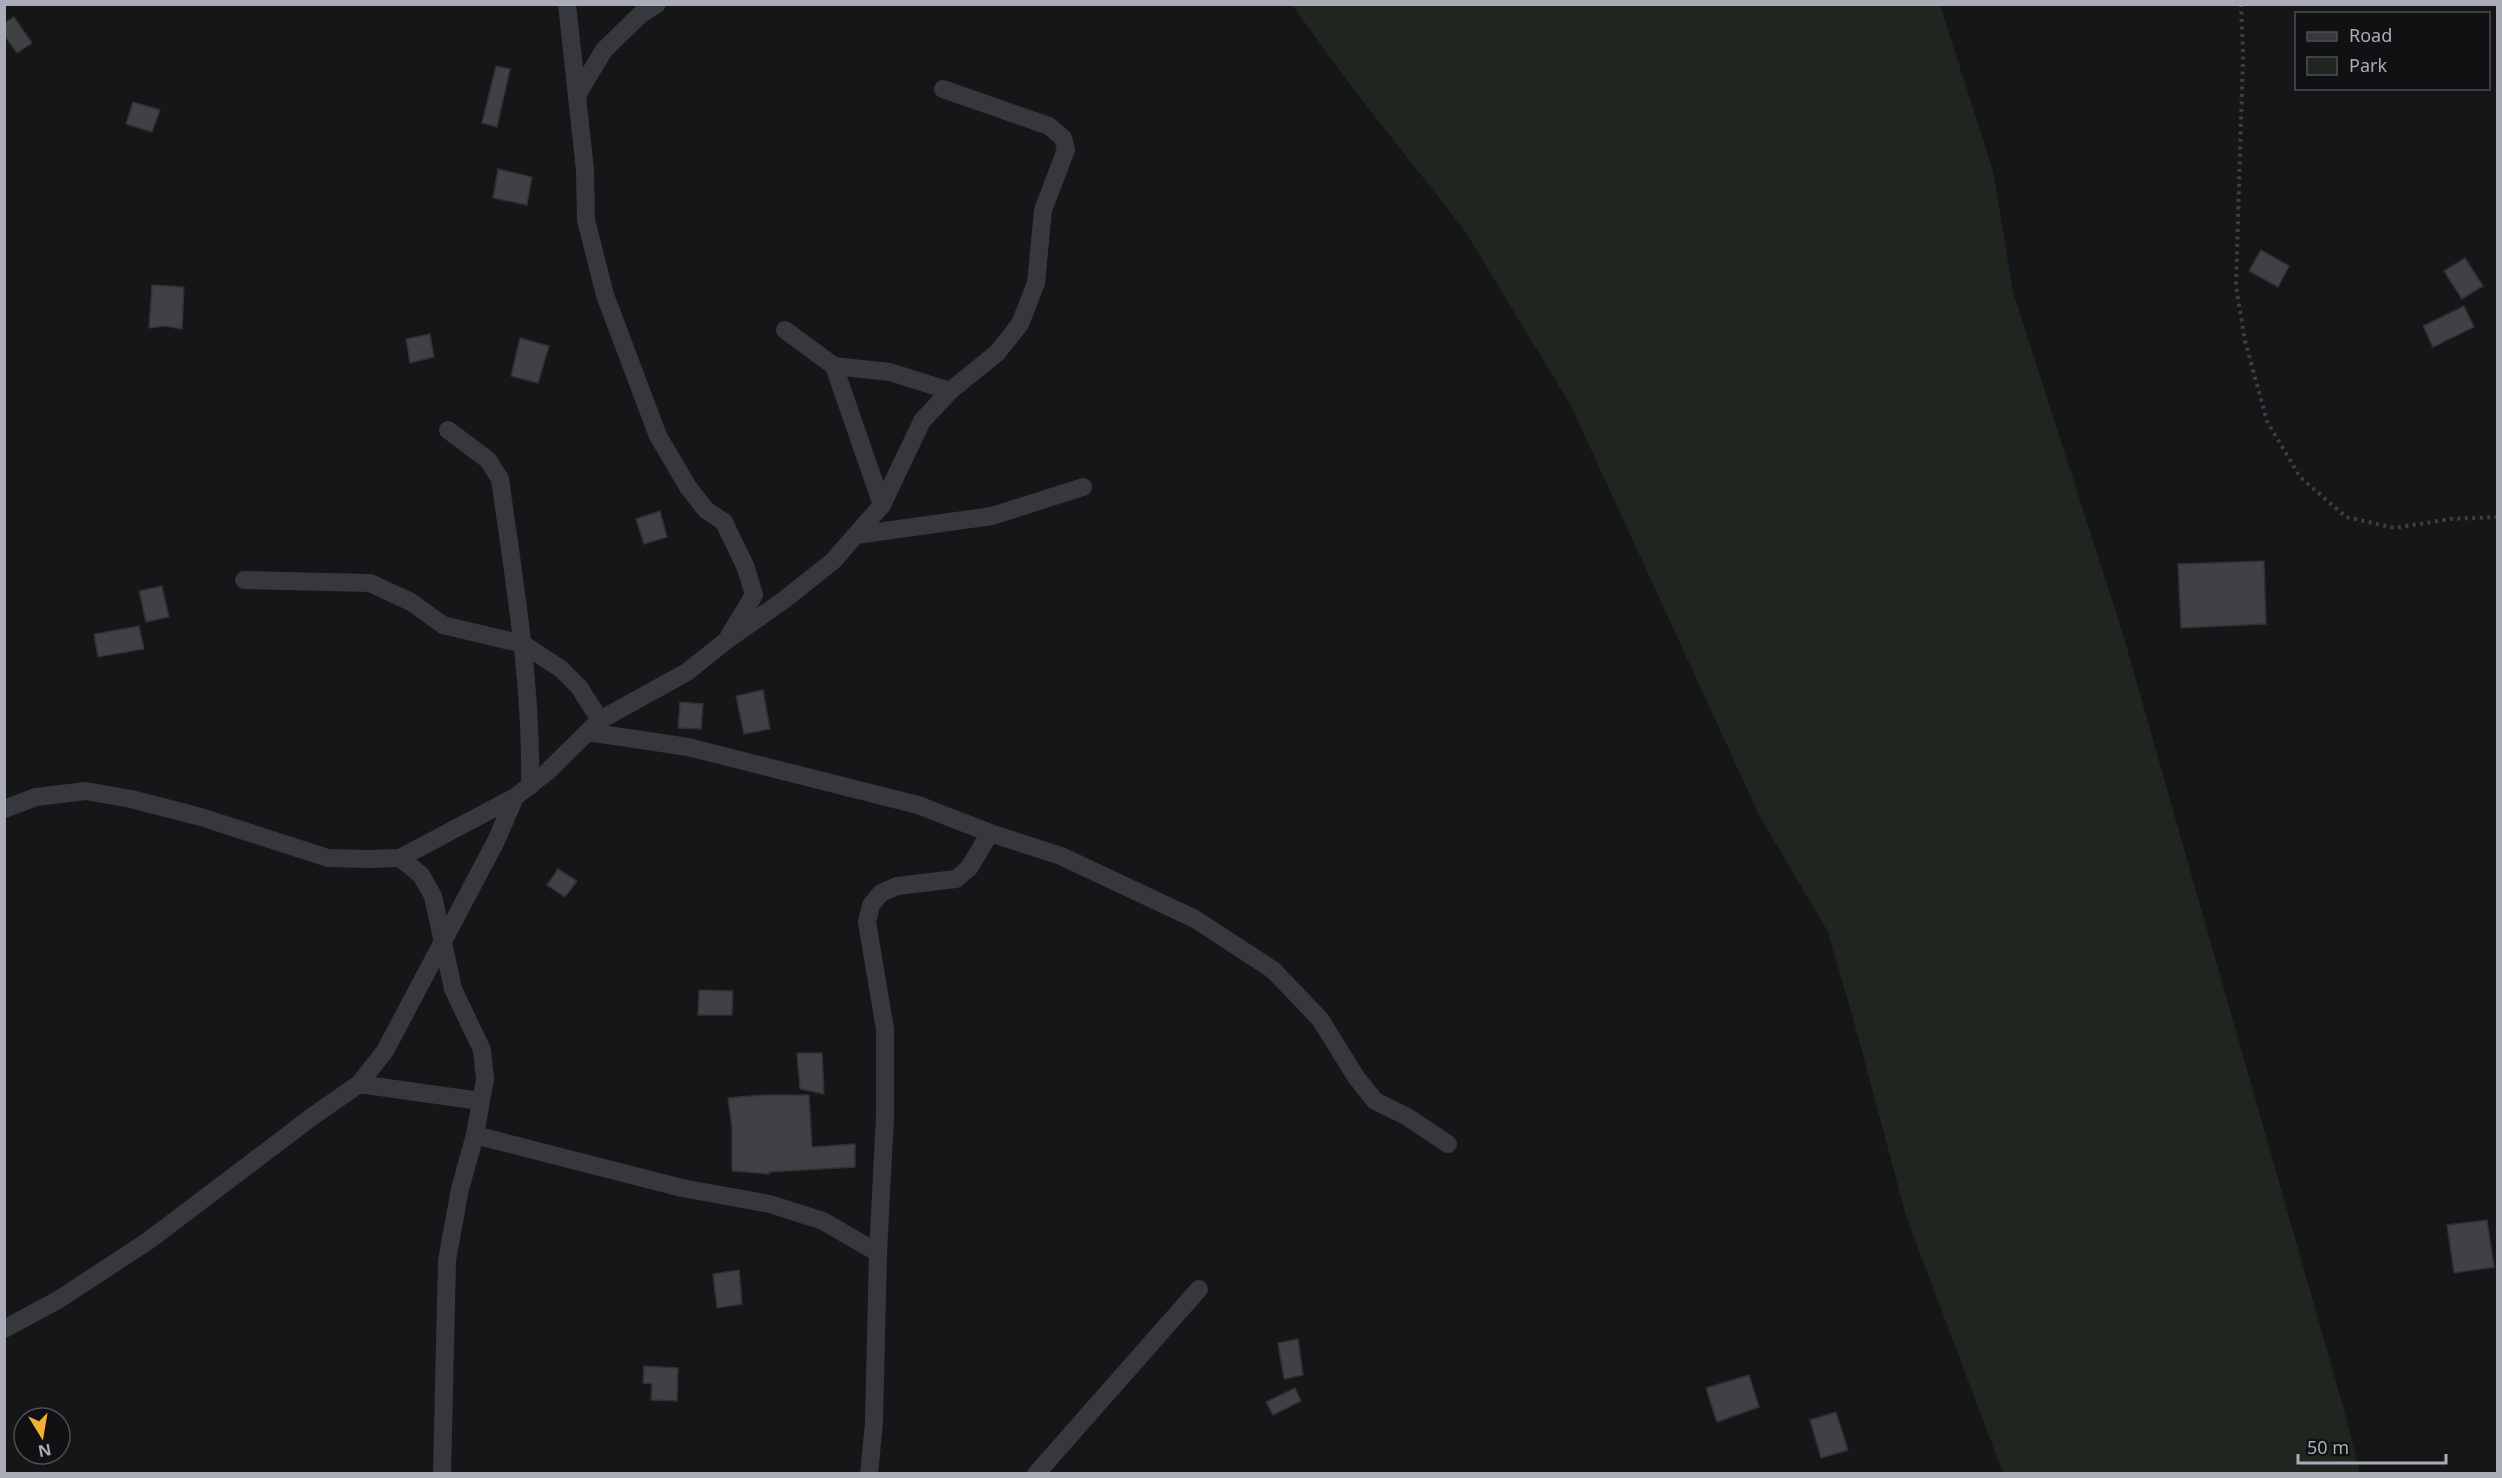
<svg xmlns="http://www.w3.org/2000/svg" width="2502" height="1478" font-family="'Noto Sans',sans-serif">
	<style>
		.green { fill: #1e261f }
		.building { fill: #404145; stroke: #303034; stroke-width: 1.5 }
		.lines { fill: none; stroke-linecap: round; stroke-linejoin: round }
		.path { stroke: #3d3f44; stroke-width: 4; stroke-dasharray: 3 4.5; stroke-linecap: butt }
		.street { stroke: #37383d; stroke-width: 18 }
	</style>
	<rect width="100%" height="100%" fill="#161618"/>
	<path class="green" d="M1292 5H1940L1993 171 2013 292 2122 631 2346 1417 2360 1473H2003L1906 1216 1852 1014 1827 930 1760 817 1571 406 1465 231 1351 86Z"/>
	<g class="building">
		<path d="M14 17 32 43 17 53 4 35V23Z"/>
		<path d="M496 66 510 69 497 127 482 123Z"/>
		<path d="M133 102 160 110 152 132 126 124Z"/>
		<path d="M498 169 532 177 527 205 493 198Z"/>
		<path d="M2261 250 2289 266 2278 287 2249 271Z"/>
		<path d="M2465 258 2483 286 2462 299 2444 271Z"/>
		<path d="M152 285 184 287 182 329 165 326 149 328Z"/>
		<path d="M2464 306 2474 327 2433 347 2423 326Z"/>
		<path d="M430 334 434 357 410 363 406 339Z"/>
		<path d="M520 338 549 346 538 383 511 376Z"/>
		<path d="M660 511 667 537 644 544 636 519Z"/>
		<path d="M2264 561 2266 624 2181 628 2178 564Z"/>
		<path d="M162 586 169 617 146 622 139 591Z"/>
		<path d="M139 626 144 649 98 657 94 634Z"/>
		<path d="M763 690 770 729 744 734 736 696Z"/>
		<path d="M680 702 703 704 701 729 678 728Z"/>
		<path d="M558 869 577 881 565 897 547 885Z"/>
		<path d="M699 990 733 991 732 1015H698Z"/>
		<path d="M797 1053H822L824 1094 800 1089Z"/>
		<path d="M762 1095H809L812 1147 855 1144V1167L769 1172V1174L732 1171V1128L728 1098Z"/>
		<path d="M2487 1220 2494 1267 2454 1273 2447 1225Z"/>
		<path d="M739 1270 742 1304 717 1308 713 1274Z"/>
		<path d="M1298 1339 1303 1375 1284 1379 1278 1343Z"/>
		<path d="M644 1366 678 1368 677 1401 651 1400 652 1384 643 1383Z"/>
		<path d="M1749 1375 1759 1407 1717 1422 1706 1388Z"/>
		<path d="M1295 1388 1301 1401 1273 1415 1266 1402Z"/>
		<path d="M1836 1412 1848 1450 1821 1458 1810 1420Z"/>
	</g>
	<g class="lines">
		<path class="path" d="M2241 4 2243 55 2236 286 2245 341 2267 421 2300 477 2346 517 2395 528 2450 519 2498 517"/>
		<g class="street">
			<path d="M567 4 585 170 586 220 605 295 658 436 688 487 706 510 724 522 746 568 754 595 729 636"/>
			<path d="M577 95 604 50 641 14 657 4"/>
			<path d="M785 330 834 366 890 372 950 391"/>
			<path d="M834 366 882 505"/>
			<path d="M448 430 488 460 500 479C514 581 532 682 530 786"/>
			<path d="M856 535 992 516 1083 487"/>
			<path d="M244 580 370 583 411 602 443 625 523 644 561 669 579 687 600 720"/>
			<path d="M588 732 688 747 918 805 990 833 1061 856 1195 919 1273 970 1320 1019 1356 1077 1375 1101 1406 1116 1448 1144"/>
			<path d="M4 809 36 797 86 791 131 799 201 817 328 858 369 859 400 858 515 797 547 772 600 720 687 672 727 640 784 600 833 561 882 505 922 421 950 391 997 353 1020 324 1036 283 1043 210 1066 150 1063 138 1049 126 943 89"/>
			<path d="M400 858 421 875 433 896 453 989 482 1050 485 1079 475 1135 460 1189 447 1260 442 1474"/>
			<path d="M359 1084 480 1101"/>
			<path d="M475 1135 682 1188 770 1204 823 1221 878 1253"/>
			<path d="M4 1329 58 1300 148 1241 313 1116 359 1084 385 1051 496 841 515 797"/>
			<path d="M869 1474 874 1422 878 1253 885 1117V1029L867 922 871 905 881 893 897 886 956 879 969 868 990 833"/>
			<path d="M1036 1474 1199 1289"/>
		</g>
	</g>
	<rect width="2502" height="1478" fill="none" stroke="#a8adb8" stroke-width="12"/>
	<rect x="2295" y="12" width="195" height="78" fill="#111113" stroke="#4d4f55" stroke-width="1.5"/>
	<rect x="2307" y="32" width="30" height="9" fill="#37383d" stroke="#4d4f55" stroke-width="1.5"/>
	<text x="2349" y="42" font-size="18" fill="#a8adb8">Road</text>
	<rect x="2307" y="57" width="30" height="18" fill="#1e261f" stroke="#4d4f55" stroke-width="1.5"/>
	<text x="2349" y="72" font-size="18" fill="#a8adb8">Park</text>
	<g transform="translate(42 1436) rotate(169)"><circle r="28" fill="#111113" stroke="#4d4f55" stroke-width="1.5"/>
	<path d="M0-4.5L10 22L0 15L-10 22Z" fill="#f2b134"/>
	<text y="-9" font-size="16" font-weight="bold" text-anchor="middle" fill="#a8adb8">N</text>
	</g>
	<path d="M2298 1454v9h148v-9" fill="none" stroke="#a8adb8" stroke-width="3"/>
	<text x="2307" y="1454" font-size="18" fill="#a8adb8" stroke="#111113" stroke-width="4.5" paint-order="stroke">50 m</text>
</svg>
